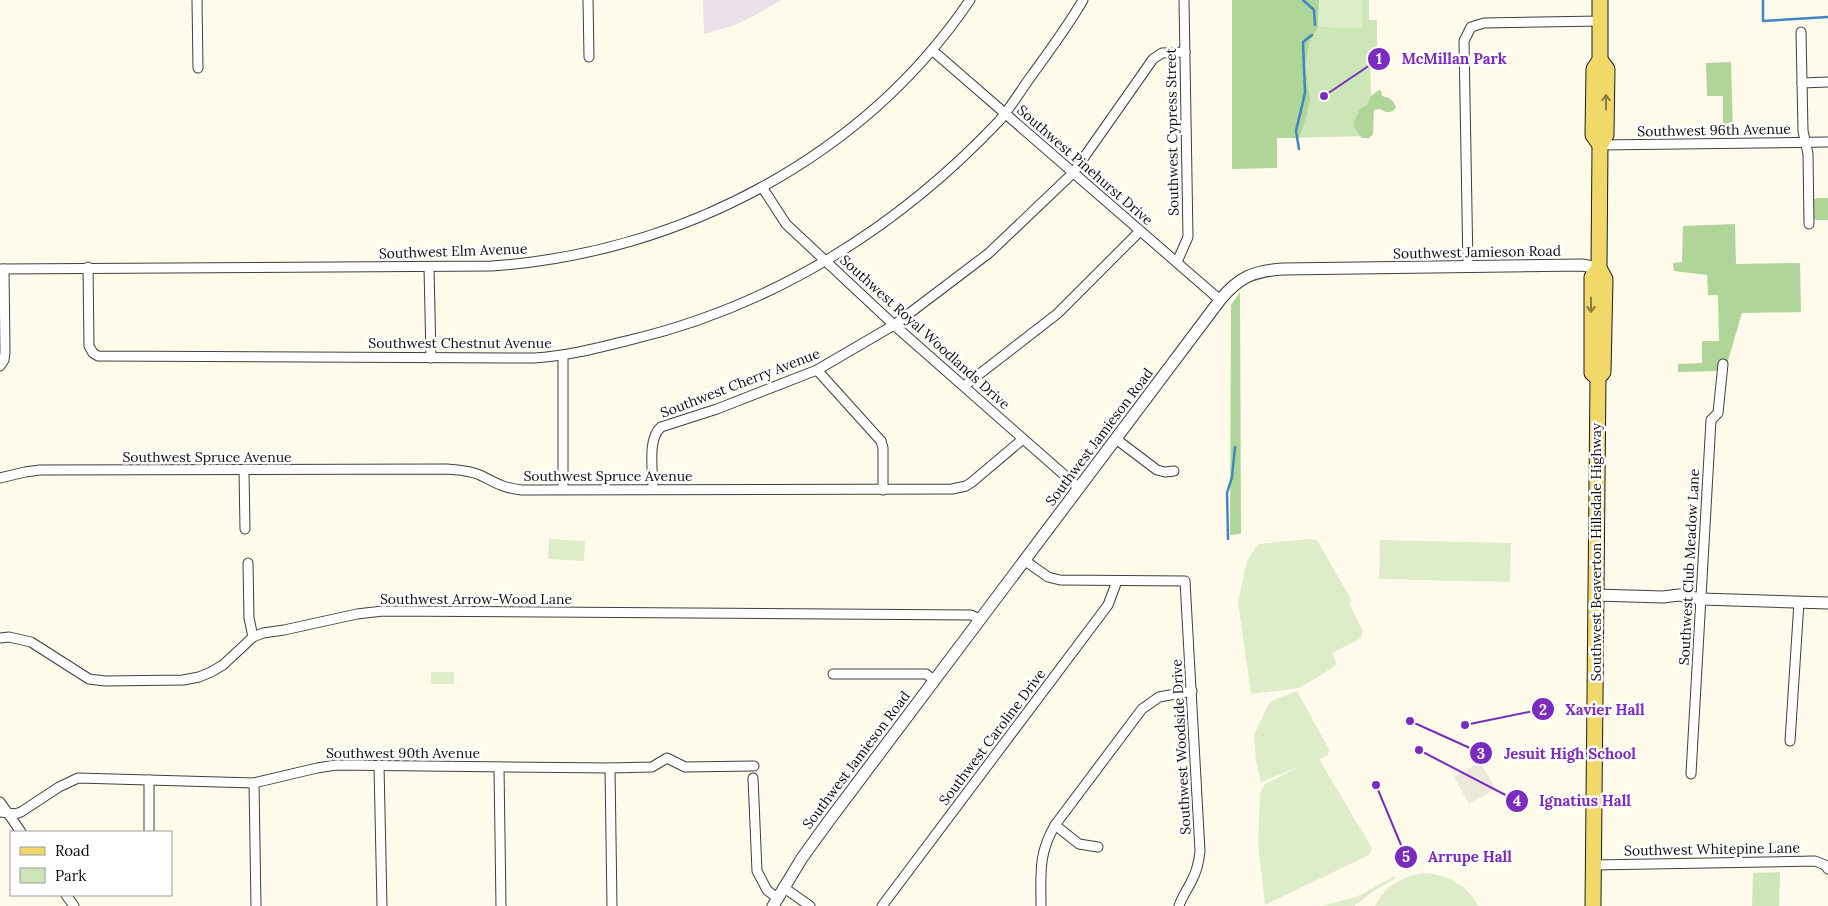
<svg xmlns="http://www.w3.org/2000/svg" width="1828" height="906" font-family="Lora,serif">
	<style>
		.industrial { fill: #eae0ea }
		.green { fill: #cce6b8 }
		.forest { fill: #afd598 }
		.pitch { fill: #deedc9 }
		.plaza { fill: #ece9dc }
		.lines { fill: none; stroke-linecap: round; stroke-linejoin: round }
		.stream { stroke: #3f86c4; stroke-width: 2.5 }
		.minor-casing { stroke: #3f3f3f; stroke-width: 11 }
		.tertiary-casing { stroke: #3f3f3f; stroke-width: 13 }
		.primary-casing { stroke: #1d1d1d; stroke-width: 17 }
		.minor { stroke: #fff; stroke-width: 9 }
		.tertiary { stroke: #fff; stroke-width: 11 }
		.primary { stroke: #f0d869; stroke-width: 15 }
		.oneway { stroke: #897c3f }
		.labels { text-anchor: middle; stroke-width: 5; stroke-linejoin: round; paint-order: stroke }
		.street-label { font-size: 14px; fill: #0c0c0c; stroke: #fff }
		.leader { fill: none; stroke: #7b2cbf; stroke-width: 2 }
		.callout-dot { fill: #7b2cbf; stroke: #fff; stroke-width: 2 }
		.mark-label { font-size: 15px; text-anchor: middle; font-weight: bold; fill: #fff }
		.callout-label { font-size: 15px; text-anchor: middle; font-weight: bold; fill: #7b2cbf; stroke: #fff; stroke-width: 5; stroke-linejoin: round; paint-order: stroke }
	</style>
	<rect width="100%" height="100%" fill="#fefbeb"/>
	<path class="industrial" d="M703 0H782L750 18 732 26 704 34Z"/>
	<g class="green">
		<path d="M1278 0H1369V20H1377V56L1370 57 1372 136 1277 138Z"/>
		<path d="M1780 872 1779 906H1752L1753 873Z"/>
	</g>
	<g class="forest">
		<path d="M1232 0H1319L1318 27 1309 42 1305 66 1310 100 1306 118 1299 138H1277V168L1232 169Z"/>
		<path d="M1731 62 1733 134H1723V96H1707L1706 63Z"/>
		<path d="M1379 90 1381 91 1382 96C1390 98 1394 100 1396 108L1391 112H1386L1379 109 1374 110 1373 134 1369 138H1362L1354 127V121L1360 109 1367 105 1371 96Z"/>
		<path d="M1817 198H1828V220H1816L1813 218 1812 200Z"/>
		<path d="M1735 224 1736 264 1800 263 1801 312 1742 313 1727 364 1716 371 1678 372V364L1702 363V341H1719L1718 295H1708L1707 275 1674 271 1673 263 1682 262 1683 226Z"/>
		<path d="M1240 292 1241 534 1230 535 1231 305Z"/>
	</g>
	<g class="pitch">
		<path d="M1319 0H1362V28L1318 27Z"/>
		<path d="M549 539 585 541 584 561 548 559Z"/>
		<path d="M1310 539 1317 540 1352 601 1349 603 1363 631 1361 638 1332 653 1337 664 1320 676 1299 688 1251 694 1238 602 1247 561 1258 544Z"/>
		<path d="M1380 540 1511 543 1510 582 1379 579Z"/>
		<rect x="431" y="672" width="23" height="12"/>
		<path d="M1297 691 1329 749 1328 755 1319 759 1372 848 1369 855 1265 905 1258 845 1260 793 1265 784 1299 767 1261 782 1256 761 1254 735 1267 707 1273 700Z"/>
		<path d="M1426 873C1448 875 1468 885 1478 906H1375C1385 885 1404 875 1426 873Z"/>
		<path d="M1395 876 1396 878 1374 891 1354 906H1321L1356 897Z"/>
	</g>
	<path class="plaza" d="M1480 762 1496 789 1469 804 1454 777Z"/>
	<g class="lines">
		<g class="stream">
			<path d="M1303 0 1314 10 1315 25"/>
			<path d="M1763 0V21L1828 17"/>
			<path d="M1299 149 1296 131 1305 93 1303 42 1312 35"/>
			<path d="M1228 539 1227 493 1232 477 1235 447"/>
		</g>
		<defs>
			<g id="minor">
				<path d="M197 0 198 68"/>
				<path d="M588 0 589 57"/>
				<path d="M1801 32 1803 131 1808 154 1809 224"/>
				<path d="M932 50 1220 300"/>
				<path d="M1802 83 1828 82"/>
				<path d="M1600 145 1828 142"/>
				<path d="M762 187 786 224 894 325 1079 488"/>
				<path d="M1177 262 1188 237 1184 0"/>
				<path d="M88 267 89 346 93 353 98 356 534 358C567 356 598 348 630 340 773 306 898 228 999 121 1011 107 1021 90 1032 75 1050 50 1068 26 1083 0"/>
				<path d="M429 267 431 358"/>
				<path d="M1468 267 1464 41 1471 27 1484 23 1601 21"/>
				<path d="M0 269 492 266C680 253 863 158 970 0"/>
				<path d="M563 355V489"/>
				<path d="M0 366 4 360 5 352 4 269"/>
				<path d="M817 370 881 441 883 448V490"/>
				<path d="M964 386 1057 314 1140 231"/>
				<path d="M1116 439 1157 470 1165 472 1174 471"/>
				<path d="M244 471 245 529"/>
				<path d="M0 478 25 472 40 470 447 469C458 470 469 470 480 475 496 483 503 488 522 490L952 489 966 486 972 482 1023 439"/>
				<path d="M653 489C653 471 647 439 661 427L717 409 817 370 894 325 989 253 1073 173 1153 59 1162 53 1185 52"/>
				<path d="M1024 560 1048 577 1060 580 1185 581 1200 851C1199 861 1197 871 1192 880 1188 889 1182 896 1179 906"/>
				<path d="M248 563 249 618 253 637"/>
				<path d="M0 638 9 637 31 642 89 679 105 681 183 680 199 677 211 672 223 665 253 637 263 633 284 630 357 614 383 611 971 615 980 619"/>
				<path d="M833 674H926L934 680"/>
				<path d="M1790 741 1799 602"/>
				<path d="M379 765 382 906"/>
				<path d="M499 767 501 906"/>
				<path d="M610 768 612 906"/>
				<path d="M1691 774 1711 420 1718 413 1723 364"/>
				<path d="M753 778 757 871 767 890 777 898"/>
				<path d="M149 780V832"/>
				<path d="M254 783 256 906"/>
				<path d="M0 802 21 832"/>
				<path d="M0 812 15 814 21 812 59 787 78 778 254 783 317 768 336 765 610 768 652 767 667 758 685 767 754 766"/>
				<path d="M1055 825 1079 844 1098 847"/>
				<path d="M1593 865 1815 861 1825 865 1828 869"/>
				<path d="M783 887 810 906"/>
				<path d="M66 895 74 906"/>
				<path d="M882 906 1108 605 1117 581"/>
				<path d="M1041 906C1041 874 1038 854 1055 825L1142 709 1159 697 1192 691"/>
			</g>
			<g id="tertiary">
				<path d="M1596 595 1663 597 1679 595 1701 599 1828 603"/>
				<path d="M773 906 802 858 828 822 1220 300C1239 277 1253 271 1283 269L1582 265 1599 268"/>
			</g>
			<g id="primary">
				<path d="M1600 0V60L1594 69 1593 135 1600 145"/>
				<path d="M1598 378 1592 373V277L1599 268"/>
				<path d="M1593 906 1598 378 1603 372 1605 279 1599 268 1600 145 1606 135 1607 69 1600 60"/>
			</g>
		</defs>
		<use href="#minor" class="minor-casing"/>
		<use href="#tertiary" class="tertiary-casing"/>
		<use href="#primary" class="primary-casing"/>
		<use href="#minor" class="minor"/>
		<use href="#tertiary" class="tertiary"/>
		<use href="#primary" class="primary"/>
	</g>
	<defs><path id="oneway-shaft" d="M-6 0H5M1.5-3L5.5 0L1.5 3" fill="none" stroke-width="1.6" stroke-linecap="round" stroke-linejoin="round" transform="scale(1.25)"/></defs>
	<g class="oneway">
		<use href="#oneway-shaft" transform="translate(1606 102) rotate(-90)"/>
		<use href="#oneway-shaft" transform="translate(1591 305) rotate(90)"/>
	</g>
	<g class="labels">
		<g class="street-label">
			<text transform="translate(1714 130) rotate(-1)" y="5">Southwest 96th Avenue</text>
			<text transform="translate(1172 132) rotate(-91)" y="5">Southwest Cypress Street</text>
			<text transform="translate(1085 165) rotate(41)" y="5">Southwest Pinehurst Drive</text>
			<text transform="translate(453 251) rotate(-2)" y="5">Southwest Elm Avenue</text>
			<text transform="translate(1477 252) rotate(-1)" y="5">Southwest Jamieson Road</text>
			<text transform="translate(925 332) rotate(42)" y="5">Southwest Royal Woodlands Drive</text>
			<text x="460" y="348">Southwest Chestnut Avenue</text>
			<text transform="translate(740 383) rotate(-21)" y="5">Southwest Cherry Avenue</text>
			<text transform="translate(1099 437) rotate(-53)" y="5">Southwest Jamieson Road</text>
			<text x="207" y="462">Southwest Spruce Avenue</text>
			<text x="608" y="481">Southwest Spruce Avenue</text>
			<text transform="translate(1596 552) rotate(-90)" y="5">Southwest Beaverton Hillsdale Highway</text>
			<text transform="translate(1689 567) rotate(-87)" y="5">Southwest Club Meadow Lane</text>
			<text x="476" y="604">Southwest Arrow-Wood Lane</text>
			<text transform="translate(992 737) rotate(-53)" y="5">Southwest Caroline Drive</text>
			<text transform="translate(1181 747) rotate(-93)" y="5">Southwest Woodside Drive</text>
			<text x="403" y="758">Southwest 90th Avenue</text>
			<text transform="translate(856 760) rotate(-53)" y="5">Southwest Jamieson Road</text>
			<text transform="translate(1712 849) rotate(-1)" y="5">Southwest Whitepine Lane</text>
		</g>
	</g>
	<path class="leader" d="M1324 96L1379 59M1465 725L1543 709M1410 721L1481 753M1419 750L1517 801M1376 785L1406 857"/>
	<g class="callout-dot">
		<circle cx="1324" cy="96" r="5"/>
		<circle cx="1465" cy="725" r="5"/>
		<circle cx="1410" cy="721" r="5"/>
		<circle cx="1419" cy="750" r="5"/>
		<circle cx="1376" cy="785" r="5"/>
		<circle cx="1379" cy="59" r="12"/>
		<circle cx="1543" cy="709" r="12"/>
		<circle cx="1481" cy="753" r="12"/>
		<circle cx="1517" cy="801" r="12"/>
		<circle cx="1406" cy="857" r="12"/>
	</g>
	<g class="mark-label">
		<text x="1379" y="64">1</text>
		<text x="1543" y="715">2</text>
		<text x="1481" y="759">3</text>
		<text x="1517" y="806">4</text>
		<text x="1406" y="862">5</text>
	</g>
	<g class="callout-label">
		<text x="1454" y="64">McMillan Park</text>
		<text x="1605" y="715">Xavier Hall</text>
		<text x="1570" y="759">Jesuit High School</text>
		<text x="1585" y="806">Ignatius Hall</text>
		<text x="1470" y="862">Arrupe Hall</text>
	</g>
	<rect x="10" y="831" width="162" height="65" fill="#ffffff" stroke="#9e9e9e"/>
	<rect x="20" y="847" width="25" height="8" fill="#f0d869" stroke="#9e9e9e"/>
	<text x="55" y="856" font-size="15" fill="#0c0c0c">Road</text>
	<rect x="20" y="868" width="25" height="15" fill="#cce6b8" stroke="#9e9e9e"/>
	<text x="55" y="881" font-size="15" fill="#0c0c0c">Park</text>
</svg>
